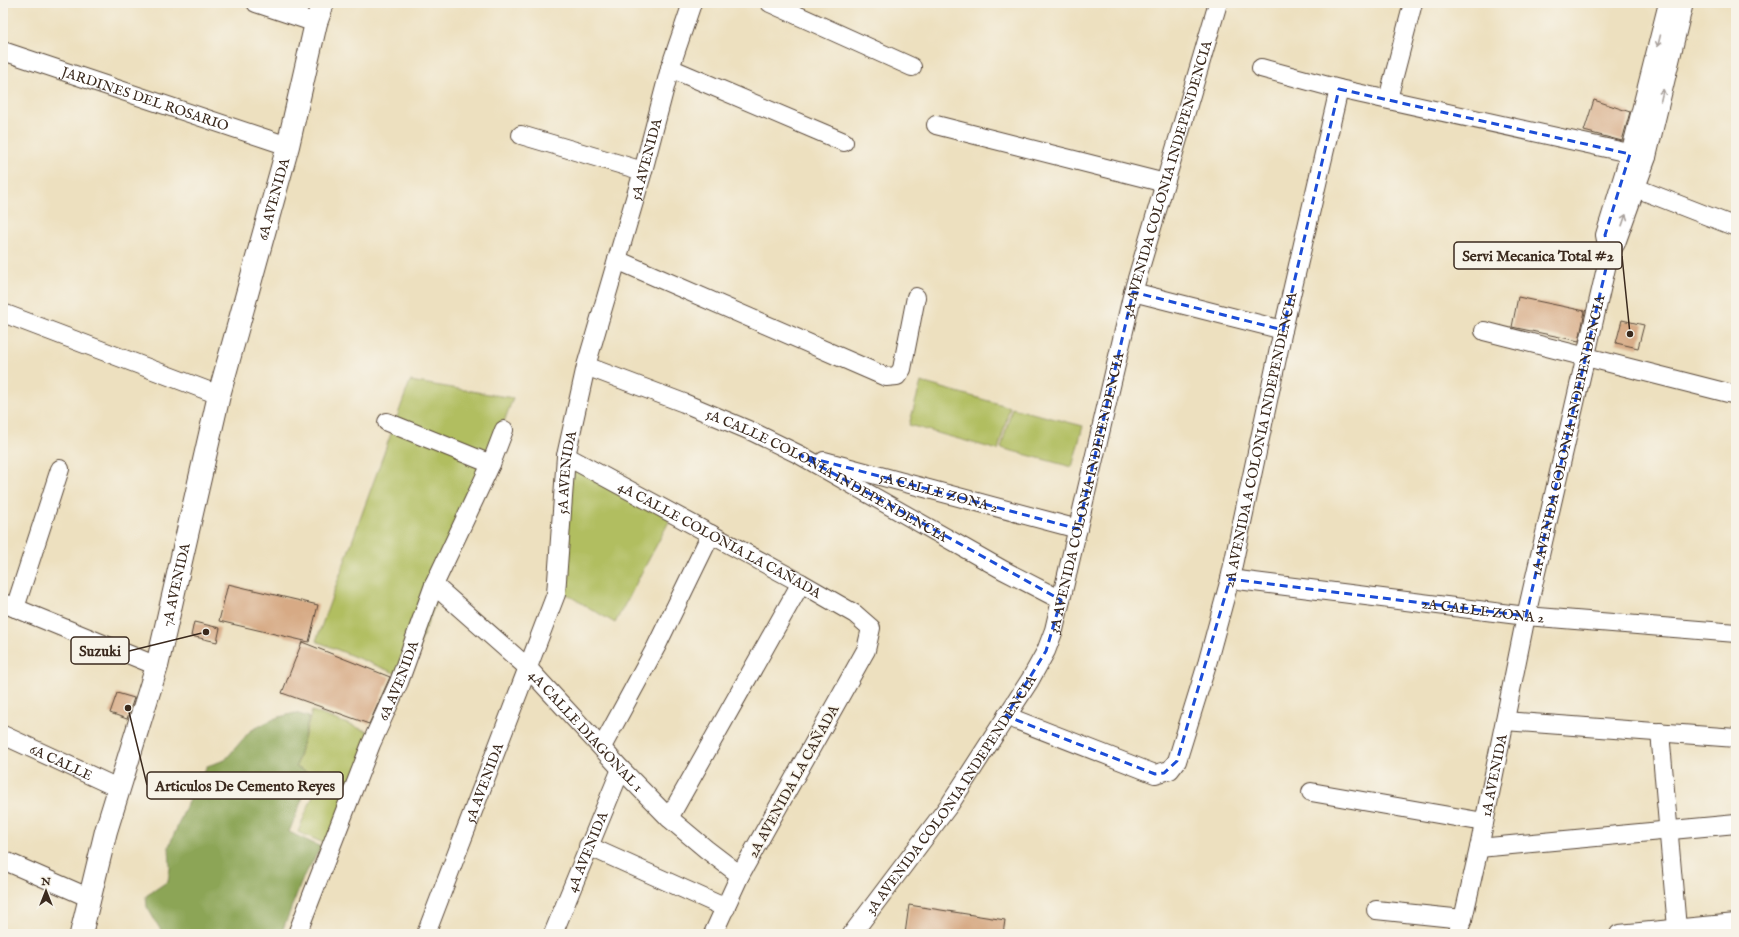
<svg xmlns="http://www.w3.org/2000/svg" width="1739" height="937" font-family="'IM FELL English',serif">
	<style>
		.green { fill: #b1be60; stroke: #76743f }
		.forest { fill: #8ca556; stroke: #64683a }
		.building { fill: #d7aa85 }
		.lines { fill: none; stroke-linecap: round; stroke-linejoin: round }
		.minor-casing { stroke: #564536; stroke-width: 20 }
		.tertiary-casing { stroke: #564536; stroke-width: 24 }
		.minor { stroke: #fff; stroke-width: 18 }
		.tertiary { stroke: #fff; stroke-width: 22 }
		.oneway { stroke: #a79f9a }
		.marked { fill: none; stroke: #1d4ed8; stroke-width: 3; stroke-dasharray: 8 5; stroke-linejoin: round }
		.labels { text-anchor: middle; stroke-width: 3; stroke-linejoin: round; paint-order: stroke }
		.street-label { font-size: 14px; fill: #3b2a1e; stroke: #f7f3e8 }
		.leader { fill: none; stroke: #3b2a1e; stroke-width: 1.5 }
		.callout-dot { fill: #3b2a1e; stroke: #f7f3e8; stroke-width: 1.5 }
		.callout { fill: #f7f3e8; stroke: #3b2a1e; stroke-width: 1.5 }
		.callout-label { font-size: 15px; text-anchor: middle; font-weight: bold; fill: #3b2a1e }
	</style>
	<rect width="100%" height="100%" fill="#f7f3e8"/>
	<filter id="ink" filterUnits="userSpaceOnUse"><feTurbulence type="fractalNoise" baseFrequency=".025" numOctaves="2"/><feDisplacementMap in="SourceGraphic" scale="8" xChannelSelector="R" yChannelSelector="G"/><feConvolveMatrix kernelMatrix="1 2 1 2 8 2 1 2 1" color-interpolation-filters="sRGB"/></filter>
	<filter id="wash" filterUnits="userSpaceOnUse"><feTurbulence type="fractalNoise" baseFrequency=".012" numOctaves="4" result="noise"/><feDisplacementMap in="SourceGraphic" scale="16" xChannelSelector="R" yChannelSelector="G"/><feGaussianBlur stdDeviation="0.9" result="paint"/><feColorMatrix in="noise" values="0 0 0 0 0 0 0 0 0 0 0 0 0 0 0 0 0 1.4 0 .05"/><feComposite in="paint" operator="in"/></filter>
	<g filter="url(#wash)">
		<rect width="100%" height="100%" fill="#ede0bf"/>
		<g class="green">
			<path d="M410 381 513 398 407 678 316 641Z"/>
			<path d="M921 382 1010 407 998 450 909 425Z"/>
			<path d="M1012 408 1083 426 1072 467 1001 448Z"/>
			<path d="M567 459 672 516 615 623 561 591Z"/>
			<path d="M312 711 383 737 358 798 296 767Z"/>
			<path d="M318 783 347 795 326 844 298 832Z"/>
		</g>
		<path class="forest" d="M295 713 309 717 296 767 312 775 289 832 321 847 303 878 281 934H163L147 907 146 896 168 881 170 868 169 846 187 804 207 766 225 760 250 731 276 718Z"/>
		<g id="blocks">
			<g class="building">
				<path d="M1594 100 1630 112 1622 141 1584 131Z"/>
				<path d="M1518 297 1585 311 1579 341 1512 327Z"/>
				<path d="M1622 320 1644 325 1638 348 1616 343Z"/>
				<path d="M228 584 318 605 309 642 219 621Z"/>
				<path d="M194 622 220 628 217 642 191 636Z"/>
				<path d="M302 642 390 677 369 724 282 693Z"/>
				<path d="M117 693 134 698 127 719 110 713Z"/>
				<path d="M909 905 1005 920 1003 934H905Z"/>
			</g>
		</g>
	</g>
	<g filter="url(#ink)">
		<use href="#blocks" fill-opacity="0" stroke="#564536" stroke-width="1"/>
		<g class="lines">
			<defs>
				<g id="minor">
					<path d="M256 3 316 23"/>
					<path d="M770 3 912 67"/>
					<path id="s1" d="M3 51 288 146"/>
					<path d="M670 68 844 142"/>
					<path d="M1261 68 1339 89 1647 157"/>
					<path d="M1388 99 1413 3"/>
					<path d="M936 125 1165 183"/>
					<path d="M521 135 643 171"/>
					<path d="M1625 182 1636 188 1736 227"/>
					<path d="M1609 255 1605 235 1630 154 1668 3"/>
					<path d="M617 260 886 377 897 376 902 369 916 297"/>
					<path d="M1133 292 1283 330"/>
					<path d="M3 313 219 395"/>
					<path d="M1484 331 1736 395"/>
					<path id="s2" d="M586 366 684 403 753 432 800 455 1003 570 1061 600"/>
					<path d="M387 422 491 464"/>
					<path id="s3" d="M566 456 801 583 855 614 871 628 866 650 740 875 713 934"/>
					<path id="s4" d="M824 461 1078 529"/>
					<path id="s5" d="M1230 579 1526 616 1736 633"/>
					<path id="s6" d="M434 585 527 667 621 769 669 818 706 849 740 875"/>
					<path d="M3 603 157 666"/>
					<path d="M15 608 60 469"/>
					<path id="s7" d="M1006 716 1155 774 1170 770 1177 761 1207 664 1230 579 1283 330 1339 89"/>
					<path d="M1505 721 1736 738"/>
					<path d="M1660 732 1677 928"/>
					<path id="s8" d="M3 735 120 789"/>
					<path d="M602 747 656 647 711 534"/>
					<path d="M1311 792 1484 822"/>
					<path d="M669 818 801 583"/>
					<path d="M588 846 726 908"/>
					<path d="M1479 848 1736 824"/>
					<path d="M3 860 90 898"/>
					<path d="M1376 910 1463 919"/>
					<path id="s9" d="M297 934 371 744 399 682 434 585 491 464 504 430"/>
					<path id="s10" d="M426 934 556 594 566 456 586 366 643 171 670 68 692 3"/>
					<path id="s11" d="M553 934 621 769"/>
					<path id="s12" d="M852 934 950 804 1030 680 1046 651 1054 630 1133 292 1218 3"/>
					<path id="s13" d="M1457 934 1463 919 1479 848 1526 616 1609 255 1616 243 1647 157 1684 3"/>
					<path d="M1619 934 1736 923"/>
				</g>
				<g id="tertiary">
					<path id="s14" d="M81 934 106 831 157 666 219 395 288 146 316 23 323 3"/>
				</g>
			</defs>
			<use href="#minor" class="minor-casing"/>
			<use href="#tertiary" class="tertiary-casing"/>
			<use href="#minor" class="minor"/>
			<use href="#tertiary" class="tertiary"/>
		</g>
		<defs><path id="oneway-shaft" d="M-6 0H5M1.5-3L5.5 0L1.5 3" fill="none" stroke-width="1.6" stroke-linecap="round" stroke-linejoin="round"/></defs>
		<g class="oneway">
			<use href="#oneway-shaft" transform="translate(1659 41) rotate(104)"/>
			<use href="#oneway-shaft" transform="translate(1662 95) rotate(-77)"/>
			<use href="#oneway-shaft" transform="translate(1624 220) rotate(-71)"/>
		</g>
	</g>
	<path class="marked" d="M1339 89 1630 154 1605 235 1609 255 1526 616 1230 579 1177 761 1164 773 1155 774 1006 716 1046 651 1061 600 800 455 1078 529 1133 292 1283 330Z"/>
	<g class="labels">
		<g class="street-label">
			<text dy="5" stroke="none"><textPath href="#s1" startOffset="150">JARDINES DEL ROSARIO</textPath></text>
			<text dy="5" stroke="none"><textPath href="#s10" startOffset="810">5A AVENIDA</textPath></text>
			<text dy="5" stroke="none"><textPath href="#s12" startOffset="831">3A AVENIDA COLONIA INDEPENDENCIA</textPath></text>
			<text dy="5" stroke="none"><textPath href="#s14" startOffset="760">6A AVENIDA</textPath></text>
			<text dy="5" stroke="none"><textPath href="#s13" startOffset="511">1A AVENIDA COLONIA INDEPENDENCIA</textPath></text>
			<text dy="5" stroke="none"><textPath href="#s7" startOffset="519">2A AVENIDA A COLONIA INDEPENDENCIA</textPath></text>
			<text dy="5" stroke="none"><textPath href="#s10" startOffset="486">5A AVENIDA</textPath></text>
			<text dy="5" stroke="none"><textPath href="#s2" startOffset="265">5A CALLE COLONIA INDEPENDENCIA</textPath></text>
			<text dy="5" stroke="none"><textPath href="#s4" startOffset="119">5A CALLE ZONA 2</textPath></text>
			<text dy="5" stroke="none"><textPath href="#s12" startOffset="507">3A AVENIDA COLONIA INDEPENDENCIA</textPath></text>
			<text dy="5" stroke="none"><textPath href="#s3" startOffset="175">4A CALLE COLONIA LA CAÑADA</textPath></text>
			<text dy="5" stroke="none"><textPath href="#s14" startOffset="362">7A AVENIDA</textPath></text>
			<text dy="5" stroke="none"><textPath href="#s5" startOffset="255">2A CALLE ZONA 2</textPath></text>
			<text dy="5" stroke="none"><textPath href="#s9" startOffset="273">6A AVENIDA</textPath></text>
			<text dy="5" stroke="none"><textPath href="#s6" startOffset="211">4A CALLE DIAGONAL 1</textPath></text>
			<text dy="5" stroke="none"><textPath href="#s8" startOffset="64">6A CALLE</textPath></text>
			<text dy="5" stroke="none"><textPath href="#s13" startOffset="163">1A AVENIDA</textPath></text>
			<text transform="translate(793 781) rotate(-61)" y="5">2A AVENIDA LA CAÑADA</text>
			<text dy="5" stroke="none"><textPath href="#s10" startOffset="162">5A AVENIDA</textPath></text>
			<text dy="5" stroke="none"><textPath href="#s12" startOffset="171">3A AVENIDA COLONIA INDEPENDENCIA</textPath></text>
			<text dy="5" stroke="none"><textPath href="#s11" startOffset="89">4A AVENIDA</textPath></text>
		</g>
	</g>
	<path class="leader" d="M1630 334L1622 256M206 632L129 651M128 708L147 785"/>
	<g class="callout-dot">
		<circle cx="1630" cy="334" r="4"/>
		<circle cx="206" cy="632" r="4"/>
		<circle cx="128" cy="708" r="4"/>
	</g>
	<g class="callout">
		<rect x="1454" y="242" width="168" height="27" rx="4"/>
		<rect x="71" y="637" width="58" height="27" rx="4"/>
		<rect x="147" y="772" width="196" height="27" rx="4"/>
	</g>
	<g class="callout-label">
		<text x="1538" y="261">Servi Mecanica Total #2</text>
		<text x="100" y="656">Suzuki</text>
		<text x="245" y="791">Articulos De Cemento Reyes</text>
	</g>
	<rect width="1739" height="937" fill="none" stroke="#f7f3e8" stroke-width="16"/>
	<g transform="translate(46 891)" stroke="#f7f3e8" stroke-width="3" paint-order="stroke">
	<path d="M0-3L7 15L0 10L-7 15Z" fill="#3b2a1e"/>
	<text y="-6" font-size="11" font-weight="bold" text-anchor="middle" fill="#3b2a1e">N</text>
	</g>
</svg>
